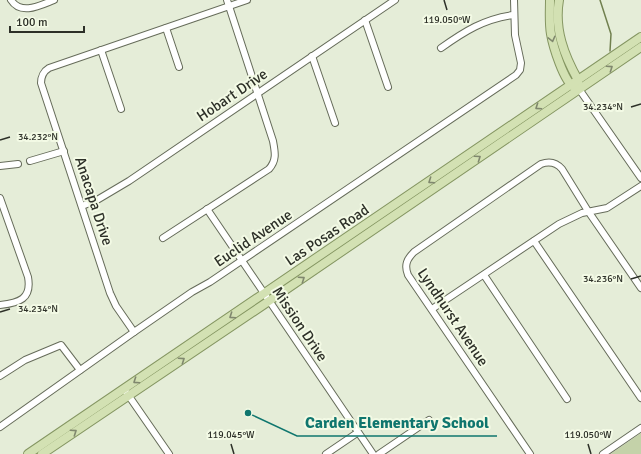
<svg xmlns="http://www.w3.org/2000/svg" width="641" height="454" font-family="Signika,sans-serif">
	<style>
		.green { fill: #c4d2a9 }
		.lines { fill: none; stroke-linecap: round; stroke-linejoin: round }
		.stream { stroke: #71804f; stroke-width: 1.5 }
		.minor-casing { stroke: #666c5a; stroke-width: 8 }
		.major-casing { stroke: #859662; stroke-width: 10 }
		.minor { stroke: #fff; stroke-width: 6 }
		.major { stroke: #d3e1b3; stroke-width: 8 }
		.oneway { stroke: #80886e }
		.ticks { fill: none; stroke: #2d3028; stroke-width: 1.5 }
		.labels { text-anchor: middle; stroke-width: 4; stroke-linejoin: round; paint-order: stroke }
		.street-label { font-size: 15px; fill: #2d3028; stroke: #f3fae5 }
		.ticks-label { font-size: 10px; text-anchor: middle; fill: #2d3028; stroke: #f3fae5; stroke-width: 4; stroke-linejoin: round; paint-order: stroke }
		.leader { fill: none; stroke: #0f766e; stroke-width: 1.5 }
		.callout-dot { fill: #0f766e; stroke: #f3fae5; stroke-width: 1.5 }
		.callout-label { font-size: 16px; text-anchor: middle; font-weight: bold; fill: #0f766e; stroke: #f3fae5; stroke-width: 4; stroke-linejoin: round; paint-order: stroke }
	</style>
	<rect width="100%" height="100%" fill="#e5edd8"/>
	<path class="green" d="M641 433V454H611L612 453Z"/>
	<g class="lines">
		<path class="stream" d="M600 0 611 34 610 51"/>
		<defs>
			<g id="minor">
				<path d="M11 0C21 16 41 5 54 0"/>
				<path d="M365 20 388 87"/>
				<path d="M166 28 179 67"/>
				<path d="M441 48C465 31 484 19 513 15"/>
				<path d="M101 50 121 109"/>
				<path d="M312 56 335 123"/>
				<path d="M579 89 641 178"/>
				<path d="M30 161 64 151"/>
				<path d="M0 166 18 164"/>
				<path d="M0 198 28 277C32 299 19 303 0 305"/>
				<path d="M82 206 97 200 129 181 395 0"/>
				<path d="M207 209 373 454"/>
				<path d="M163 238 269 169C277 160 275 152 273 141L227 0"/>
				<path d="M534 241 641 398"/>
				<path d="M484 275 567 399"/>
				<path d="M432 309 559 224 582 213 607 208 641 186"/>
				<path d="M134 332 116 306 110 293 41 83C41 77 44 71 49 68L247 0"/>
				<path d="M0 376 25 360 61 345 80 370"/>
				<path d="M124 389 169 454"/>
				<path d="M0 427 134 332 192 292 210 282 516 75 520 70 521 63 515 35 514 0"/>
				<path d="M326 454 357 433"/>
				<path d="M379 454 429 420"/>
				<path d="M530 454 408 275C404 265 407 259 414 252L541 164C549 161 556 162 562 169L588 211 641 288"/>
				<path d="M603 454 641 428"/>
			</g>
			<g id="major">
				<path d="M550 0C550 11 549 23 551 34 553 46 564 82 574 87"/>
				<path d="M559 0C554 29 564 55 578 80V85"/>
				<path d="M28 454 641 37"/>
				<path d="M42 454 269 301 641 47"/>
			</g>
		</defs>
		<use href="#minor" class="minor-casing"/>
		<use href="#major" class="major-casing"/>
		<use href="#minor" class="minor"/>
		<use href="#major" class="major"/>
	</g>
	<defs><path id="oneway-chevron" d="M-2-3.5L2.5 0L-2 3.5" fill="none" stroke-width="1.6" stroke-linecap="round" stroke-linejoin="round"/></defs>
	<g class="oneway">
		<use href="#oneway-chevron" transform="translate(552 39) rotate(76)"/>
		<use href="#oneway-chevron" transform="translate(610 68) rotate(-34)"/>
		<use href="#oneway-chevron" transform="translate(538 107) rotate(146)"/>
		<use href="#oneway-chevron" transform="translate(478 158) rotate(-35)"/>
		<use href="#oneway-chevron" transform="translate(431 181) rotate(146)"/>
		<use href="#oneway-chevron" transform="translate(302 279) rotate(-34)"/>
		<use href="#oneway-chevron" transform="translate(232 316) rotate(146)"/>
		<use href="#oneway-chevron" transform="translate(182 360) rotate(-34)"/>
		<use href="#oneway-chevron" transform="translate(136 381) rotate(146)"/>
		<use href="#oneway-chevron" transform="translate(74 432) rotate(-34)"/>
	</g>
	<path class="ticks" d="M444 0 447 10M631 107 641 104M0 140 10 137M631 279 641 276M0 312 10 309M231 444 234 454M588 444 591 454"/>
	<g class="labels">
		<g class="street-label">
			<text transform="translate(232 95) rotate(-34)" y="5">Hobart Drive</text>
			<text transform="translate(94 201) rotate(72)" y="5">Anacapa Drive</text>
			<text transform="translate(327 235) rotate(-34)" y="5">Las Posas Road</text>
			<text transform="translate(253 238) rotate(-34)" y="5">Euclid Avenue</text>
			<text transform="translate(453 317) rotate(56)" y="5">Lyndhurst Avenue</text>
			<text transform="translate(300 324) rotate(56)" y="5">Mission Drive</text>
		</g>
	</g>
	<g class="ticks-label">
		<text x="447" y="23">119.050°W</text>
		<text x="603" y="110">34.234°N</text>
		<text x="38" y="140">34.232°N</text>
		<text x="603" y="282">34.236°N</text>
		<text x="38" y="312">34.234°N</text>
		<text x="231" y="438">119.045°W</text>
		<text x="588" y="438">119.050°W</text>
	</g>
	<path class="leader" d="M248 413L297 436H497"/>
	<circle class="callout-dot" cx="248" cy="413" r="4"/>
	<g class="callout-label">
		<text x="397" y="428">Carden Elementary School</text>
	</g>
	<path d="M10 26v6h74v-6" fill="none" stroke="#2d3028" stroke-width="2"/>
	<text x="16" y="26" font-size="12" fill="#2d3028" stroke="#f3fae5" stroke-width="3" paint-order="stroke">100 m</text>
</svg>
